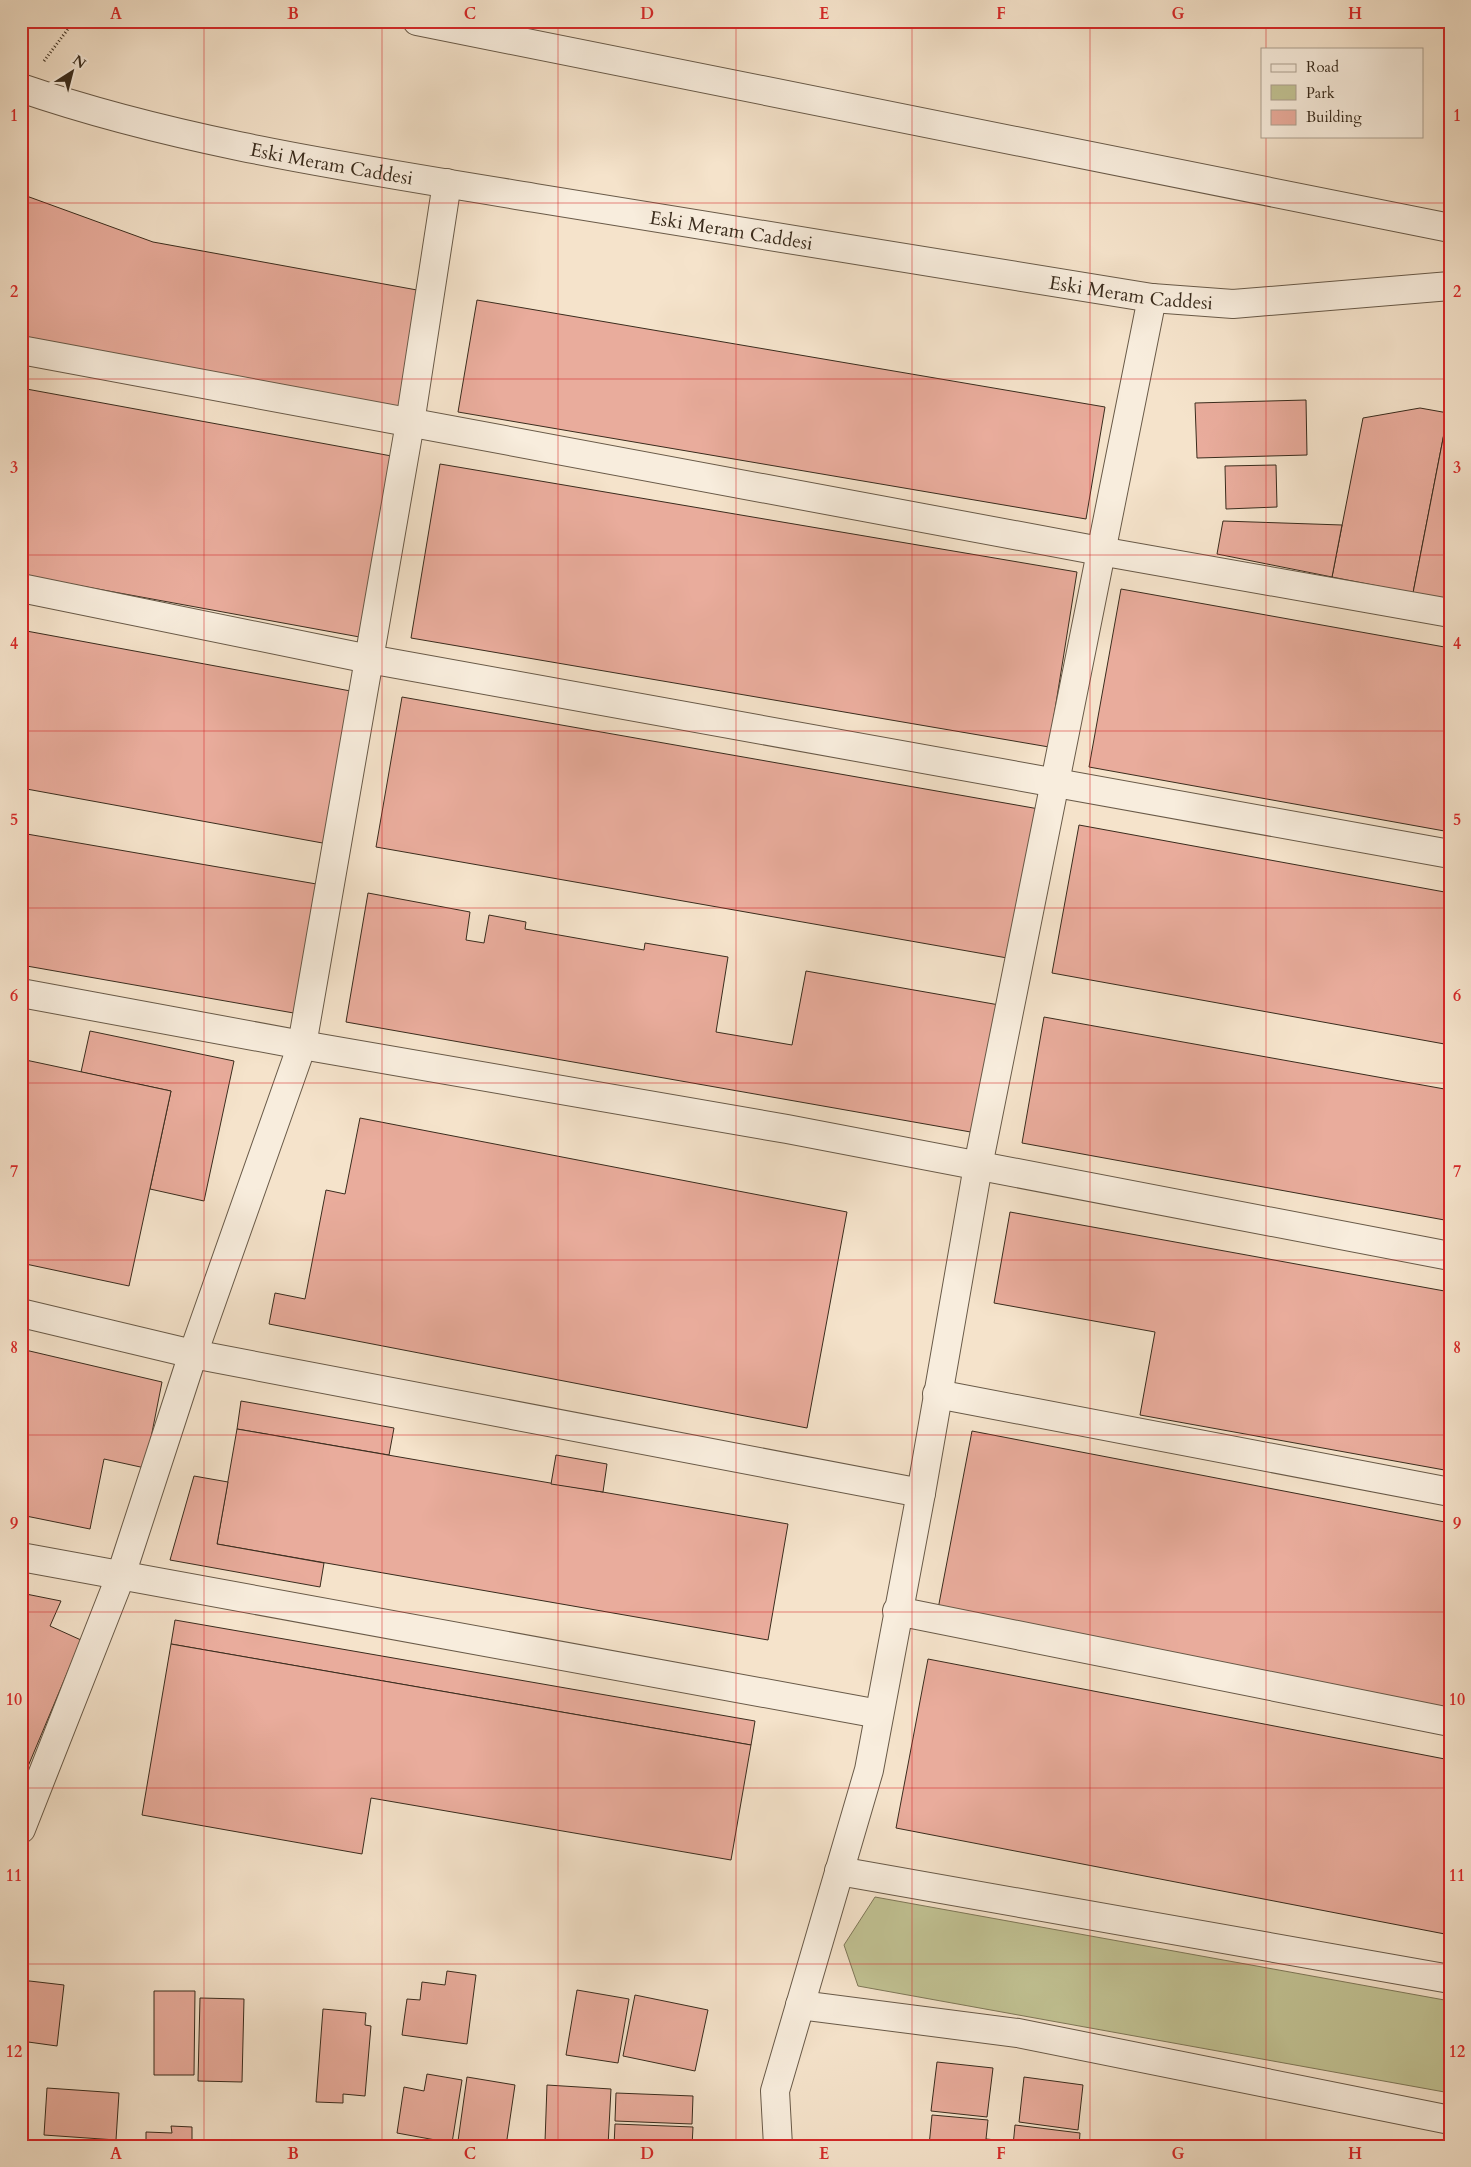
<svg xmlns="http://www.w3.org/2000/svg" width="1471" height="2167" font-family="Cardo,serif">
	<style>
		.green { fill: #c1c293; stroke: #7e7758 }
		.building { fill: #e9ac9c; stroke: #3a2c1d }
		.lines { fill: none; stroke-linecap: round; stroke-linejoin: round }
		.minor-casing { stroke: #695a48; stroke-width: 30 }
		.path { stroke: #3a2c1d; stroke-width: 3; stroke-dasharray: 1 2.5; stroke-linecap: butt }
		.minor { stroke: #f8eddd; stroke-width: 28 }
		.grid { fill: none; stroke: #d62828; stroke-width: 1; stroke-opacity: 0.55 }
		.labels { text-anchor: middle; stroke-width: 4.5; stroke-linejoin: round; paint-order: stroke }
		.street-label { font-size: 19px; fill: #3a2c1d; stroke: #f8eddd }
		.neatline { fill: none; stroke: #d62828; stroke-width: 2 }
		.grid-label { font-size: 16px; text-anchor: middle; font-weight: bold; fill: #d62828 }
	</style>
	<rect width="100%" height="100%" fill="#f5e3cb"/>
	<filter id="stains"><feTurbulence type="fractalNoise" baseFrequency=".004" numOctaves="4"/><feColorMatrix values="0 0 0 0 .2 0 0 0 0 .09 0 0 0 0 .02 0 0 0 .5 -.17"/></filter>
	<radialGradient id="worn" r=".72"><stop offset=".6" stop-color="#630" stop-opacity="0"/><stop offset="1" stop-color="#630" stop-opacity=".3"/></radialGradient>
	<path class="green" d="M875 1897 1450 2001V2093L858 1986 844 1945Z"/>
	<g class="building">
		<path d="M21 194 153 242 428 292 407 408 21 337Z"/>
		<path d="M477 300 1105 407 1086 519 458 412Z"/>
		<path d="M21 388 397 457 365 638 21 575Z"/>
		<path d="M1306 400 1307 455 1197 458 1195 403Z"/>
		<path d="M1420 408 1448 413 1413 593 1332 577 1363 418Z"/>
		<path d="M1448 413H1450V600L1413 593Z"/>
		<path d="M440 464 1077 572 1049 747 411 638Z"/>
		<path d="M1276 465 1277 507 1226 509 1225 466Z"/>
		<path d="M1223 521 1342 525 1332 577 1217 554Z"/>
		<path d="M1121 589 1450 648V832L1089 767Z"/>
		<path d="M21 630 356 692 328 844 21 788Z"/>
		<path d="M402 697 1039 809 1013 959 376 847Z"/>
		<path d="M1079 825 1450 893V1045L1052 973Z"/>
		<path d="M21 833 328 886 305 1015 21 965Z"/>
		<path d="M368 893 470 912 466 940 484 943 489 915 526 922 525 929 644 950 645 943 728 957 716 1032 792 1045 806 971 1005 1006 982 1134 346 1022Z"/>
		<path d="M1044 1017 1450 1090V1221L1022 1143Z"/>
		<path d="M90 1031 234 1061 204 1201 150 1189 171 1091 81 1072Z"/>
		<path d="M21 1059 171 1091 129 1286 21 1263Z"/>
		<path d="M360 1118 847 1212 807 1428 269 1324 275 1293 305 1299 326 1190 345 1194Z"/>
		<path d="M1010 1212 1450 1292V1471L1140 1415 1155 1332 994 1303Z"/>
		<path d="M21 1349 162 1382 145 1468 104 1459 90 1529 21 1515Z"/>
		<path d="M241 1401 394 1428 389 1455 237 1429Z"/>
		<path d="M237 1429 788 1524 768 1640 217 1544Z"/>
		<path d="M972 1431 1450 1523V1708L938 1609Z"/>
		<path d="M556 1455 607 1464 603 1492 551 1484Z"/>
		<path d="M194 1476 228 1482 217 1544 324 1563 320 1587 170 1560Z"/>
		<path d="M21 1593 61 1601 50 1626 81 1640 21 1783Z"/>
		<path d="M175 1620 755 1721 751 1745 171 1644Z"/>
		<path d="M171 1644 751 1745 731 1860 371 1798 362 1854 142 1815Z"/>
		<path d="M928 1659 1450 1760V1935L896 1828Z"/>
		<path d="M447 1971 476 1975 467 2044 402 2035 407 1999 420 2000 422 1982 445 1985Z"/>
		<path d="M21 1980 64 1985 57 2046 21 2041Z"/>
		<path d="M577 1990 629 1999 618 2063 566 2055Z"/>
		<path d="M154 1991H195L194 2075H154Z"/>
		<path d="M635 1995 708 2010 695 2071 623 2056Z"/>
		<path d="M200 1998 244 1999 242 2082 198 2081Z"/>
		<path d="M323 2009 366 2013 365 2025 371 2026 365 2096 343 2094V2103L316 2102Z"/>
		<path d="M937 2062 993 2068 987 2117 931 2111Z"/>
		<path d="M427 2074 462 2080 452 2143 397 2133 404 2087 424 2091Z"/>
		<path d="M467 2077 515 2085 506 2146 458 2141Z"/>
		<path d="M1024 2077 1083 2085 1078 2130 1019 2122Z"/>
		<path d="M547 2085 611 2089 608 2146 545 2142Z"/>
		<path d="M47 2088 119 2093 116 2140 44 2135Z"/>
		<path d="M616 2093 693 2096 692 2124 615 2121Z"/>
		<path d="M932 2115 988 2120 986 2139 996 2140 995 2145 929 2146Z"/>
		<path d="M615 2124 693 2127 692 2146H614Z"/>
		<path d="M1015 2125 1080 2133 1079 2146H1013Z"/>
		<path d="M171 2126 192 2127V2146H146V2132L172 2133Z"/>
		<path d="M1354 2141 1400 2145V2146H1353Z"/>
		<path d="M56 2142 117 2143V2146H56Z"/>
		<path d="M1403 2142 1441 2146H1403Z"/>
	</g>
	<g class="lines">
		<defs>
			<g id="minor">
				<path d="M417 21 1450 228"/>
				<path id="s1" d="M21 88C187 145 363 169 535 198 741 231 946 265 1152 298L1233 304 1450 286"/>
				<path d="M21 350 1100 551 1450 613"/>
				<path d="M21 588 369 659 1450 854"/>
				<path d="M21 993 302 1045 787 1129 1450 1256"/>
				<path d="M21 1313 193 1354 921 1493"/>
				<path d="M937 1394 1450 1492"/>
				<path d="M21 1557 879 1714"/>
				<path d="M897 1611 1450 1722"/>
				<path d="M21 1829 121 1575 193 1354 302 1045 410 423 447 183"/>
				<path d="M839 1871 1450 1979"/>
				<path d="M800 2005 1018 2033 1450 2120"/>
				<path d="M778 2146 775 2091 869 1770 921 1493 978 1166 1152 298"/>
			</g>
		</defs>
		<use href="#minor" class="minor-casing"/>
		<path class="path" d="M44 61 74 21"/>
		<use href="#minor" class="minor"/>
	</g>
	<path class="grid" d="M204 21V2146M382 21V2146M558 21V2146M736 21V2146M912 21V2146M1090 21V2146M1266 21V49M1266 136V2146M21 203H1450M21 379H1450M21 555H1450M21 731H1450M21 908H1450M21 1083H1450M21 1260H1450M21 1435H1450M21 1612H1450M21 1788H1450M21 1964H1450"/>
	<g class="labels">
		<g class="street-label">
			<text dy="7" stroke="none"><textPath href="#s1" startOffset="320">Eski Meram Caddesi</textPath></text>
			<text dy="7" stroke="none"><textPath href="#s1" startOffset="725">Eski Meram Caddesi</textPath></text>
			<text dy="7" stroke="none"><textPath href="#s1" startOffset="1130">Eski Meram Caddesi</textPath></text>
		</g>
	</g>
	<rect width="1471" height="2167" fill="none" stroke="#f5e3cb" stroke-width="55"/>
	<rect x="1261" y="48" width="162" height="90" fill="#f8eddd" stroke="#aca090"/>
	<rect x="1271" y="64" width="25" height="8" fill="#f8eddd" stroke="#aca090"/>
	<text x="1306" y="72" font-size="15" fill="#3a2c1d">Road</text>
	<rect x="1271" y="85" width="25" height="15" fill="#c1c293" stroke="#aca090"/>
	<text x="1306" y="98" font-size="15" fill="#3a2c1d">Park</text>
	<rect x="1271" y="110" width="25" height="15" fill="#e9ac9c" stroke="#aca090"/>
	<text x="1306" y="122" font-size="15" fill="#3a2c1d">Building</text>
	<g transform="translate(72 72) rotate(36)" stroke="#f8eddd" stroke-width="4" paint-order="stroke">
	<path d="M0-4L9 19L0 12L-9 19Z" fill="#3a2c1d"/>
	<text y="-8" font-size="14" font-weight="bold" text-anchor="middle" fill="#3a2c1d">N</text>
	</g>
	<rect x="28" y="28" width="1416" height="2112" class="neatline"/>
	<g class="grid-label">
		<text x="116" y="19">A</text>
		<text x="293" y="19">B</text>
		<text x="470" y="19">C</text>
		<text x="647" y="19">D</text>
		<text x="824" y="19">E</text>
		<text x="1001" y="19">F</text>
		<text x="1178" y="19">G</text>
		<text x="1355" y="19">H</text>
		<text x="14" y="121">1</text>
		<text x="1457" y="121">1</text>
		<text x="14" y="297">2</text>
		<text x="1457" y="297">2</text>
		<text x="14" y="473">3</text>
		<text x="1457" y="473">3</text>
		<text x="14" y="649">4</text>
		<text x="1457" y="649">4</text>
		<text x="14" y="825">5</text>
		<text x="1457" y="825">5</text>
		<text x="14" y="1001">6</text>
		<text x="1457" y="1001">6</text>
		<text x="14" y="1177">7</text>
		<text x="1457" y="1177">7</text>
		<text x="14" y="1353">8</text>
		<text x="1457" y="1353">8</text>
		<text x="14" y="1529">9</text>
		<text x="1457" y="1529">9</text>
		<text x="14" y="1705">10</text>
		<text x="1457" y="1705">10</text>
		<text x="14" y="1881">11</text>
		<text x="1457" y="1881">11</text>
		<text x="14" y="2057">12</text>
		<text x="1457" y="2057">12</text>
		<text x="116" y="2159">A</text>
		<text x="293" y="2159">B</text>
		<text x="470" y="2159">C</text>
		<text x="647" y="2159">D</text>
		<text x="824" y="2159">E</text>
		<text x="1001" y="2159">F</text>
		<text x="1178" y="2159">G</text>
		<text x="1355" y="2159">H</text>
	</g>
	<rect width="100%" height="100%" filter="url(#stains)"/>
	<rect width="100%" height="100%" fill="url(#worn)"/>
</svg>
